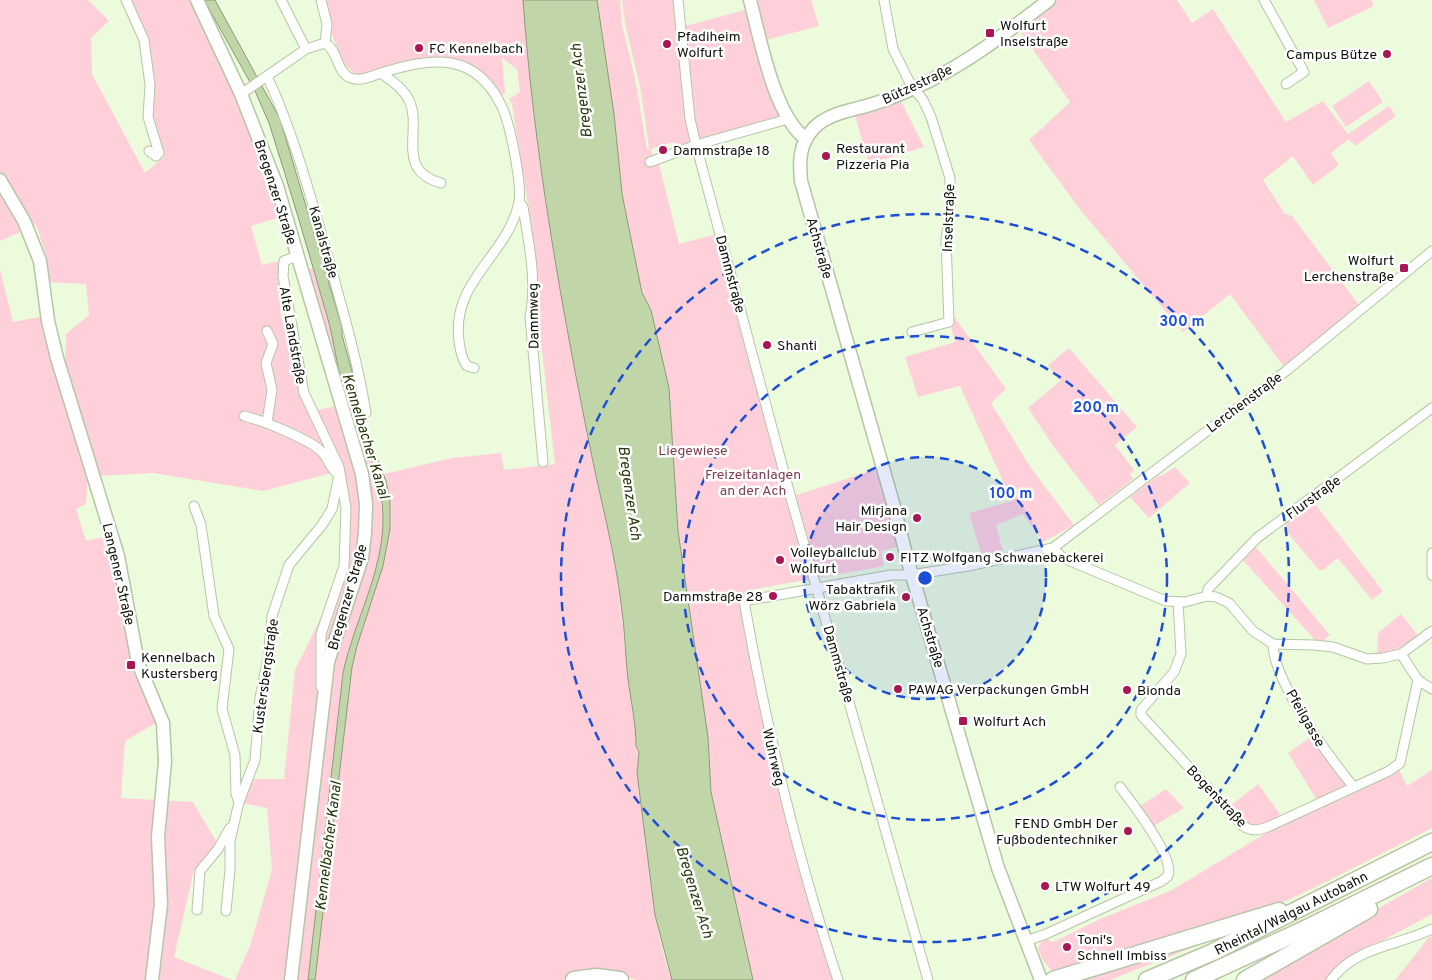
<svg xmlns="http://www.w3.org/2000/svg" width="1432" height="980" font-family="Overpass,sans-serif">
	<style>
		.green { fill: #ffd0da }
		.water { fill: #c0d6a9; stroke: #8a9b79 }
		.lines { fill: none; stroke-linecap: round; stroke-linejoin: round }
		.minor-casing { stroke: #b5c5a6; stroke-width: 11 }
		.secondary-casing { stroke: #b5c5a6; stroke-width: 15 }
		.motorway-casing { stroke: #b5c5a6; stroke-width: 19 }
		.minor { stroke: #fff; stroke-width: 9 }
		.secondary { stroke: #fff; stroke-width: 12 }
		.motorway { stroke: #fff; stroke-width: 16 }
		.ring { fill: none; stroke: #1d4ed8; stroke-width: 2.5; stroke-dasharray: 9 6 }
		.poi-dot { fill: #a81753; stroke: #fff; stroke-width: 2 }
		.labels { text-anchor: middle; stroke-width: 5; stroke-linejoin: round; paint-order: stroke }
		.poi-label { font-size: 14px; fill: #0d1208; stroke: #fff; text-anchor: start }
		.street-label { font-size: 14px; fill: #0d1208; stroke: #fff }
		.park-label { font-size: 14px; fill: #7f3b4f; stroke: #fff }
		.water-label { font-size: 15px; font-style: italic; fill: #233605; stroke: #fff }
		.centre { fill: #1d4ed8; stroke: #fff; stroke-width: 2.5 }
		.ring-label { font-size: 15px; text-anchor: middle; font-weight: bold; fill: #1d4ed8; stroke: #fff; stroke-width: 5; stroke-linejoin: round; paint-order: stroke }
	</style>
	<rect width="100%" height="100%" fill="#ebfbdb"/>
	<g class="green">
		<path d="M0 0H88L109 21 91 38 92 74 145 173 164 157 151 117 146 38 128 0H191L236 97 281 217 251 226 262 265 279 261 287 308 280 310 282 321 289 325 296 373 328 447 332 473 263 491 153 473 98 476 65 365 66 334 89 315 86 284 46 282 47 258 36 225 0 241Z"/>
		<path d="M324 0H524C535 154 564 306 593 458 598 488 607 517 612 547 621 591 623 635 628 679 631 702 636 723 636 746 640 754 637 783 639 795 650 857 650 921 672 980H637L618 975H578L562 980H315L352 667 390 514 384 474 452 458 501 453 504 470 555 464 539 324 533 236 512 104 509 99 520 92 517 69 502 58 505 93 500 97 480 74 444 59 360 78 345 65 333 38Z"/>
		<path d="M597 0H620L622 25 635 78 647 149H649L641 91 626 28 622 0H677L682 27 752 8 751 0H811L819 26 762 41 788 119 696 145 690 140 684 148 676 152 673 142 651 149 654 160H658L679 244 720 233 791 497 882 467 904 545 881 551 884 566 750 590 744 601 766 727 838 980H753L711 792 708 737 678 531 669 388 651 310 642 293 622 194 614 114Z"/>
		<path d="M1050 0H1177L1192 23 1213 9 1286 122 1323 101 1348 134 1389 106 1396 116 1355 146 1349 139 1331 153 1339 165 1313 185 1293 156 1263 180 1285 214 1292 216 1362 309 1284 367 1230 294 1183 332 1082 212 1029 140 1070 102 1016 26Z"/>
		<path d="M1314 0H1371L1374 6 1328 28Z"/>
		<path d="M1369 81 1383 102 1346 127 1332 106Z"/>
		<path d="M899 97 924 147 869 164 854 112Z"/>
		<path d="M313 268C319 290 327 312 332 334 336 349 337 366 342 382 359 433 387 482 382 538 377 585 353 627 343 673L308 980H295L331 668 370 522 306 270Z"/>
		<path d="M0 270 13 322 44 316 88 469 86 504 76 509 86 541 108 536 131 659 128 666 140 682 156 723 125 741 121 798 193 802 216 841 212 854 194 870 174 957 232 980H0Z"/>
		<path d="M950 311 1006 389 991 403 1031 468 1074 525 1043 542 1023 514 996 525 1003 552 982 556 969 513 1012 501 960 386 918 397 905 357 955 342 950 323Z"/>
		<path d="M1069 348 1137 427 1115 445 1134 470 1130 474 1133 479 1099 505 1054 447 1028 408 1060 381 1048 365Z"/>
		<path d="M336 406 361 491 360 543 332 634 288 980H235L250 946 272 870 267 808 241 803 254 779H284L295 670 324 611 337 597 347 507 314 411Z"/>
		<path d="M1175 467 1190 483 1149 518 1130 497 1159 475 1161 476Z"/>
		<path d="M1316 505 1383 591 1372 600 1338 558 1323 570H1319L1286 531V522L1306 508Z"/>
		<path d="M1255 546 1330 635 1323 641 1315 640 1242 559Z"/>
		<path d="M1401 614 1418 636 1392 652 1377 654 1378 633Z"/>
		<path d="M1312 736 1348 786 1317 800 1288 753Z"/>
		<path d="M1399 770 1407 786 1432 770V828L1328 881 1273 907 1054 974 1042 959 1038 948 1041 942 1047 939 1053 942 1098 920 1172 890 1271 830Z"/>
		<path d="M1258 784 1280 814C1274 826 1262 826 1249 827L1229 807Z"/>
		<path d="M1166 789 1184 808 1152 827 1140 806Z"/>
		<path d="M1432 878V914L1341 963 1327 980H1251Z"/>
		<path d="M1430 936 1432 938V980H1395Z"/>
		<path d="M1214 939 1110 980H1072Z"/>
	</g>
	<g class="water">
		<path d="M204 0H215L280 119 342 327V335L357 390 360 414 386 481 390 500V529L383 566 357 646 352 667 315 980H308L343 673C354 621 383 573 383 519 383 471 357 426 342 382 336 362 334 342 329 323 310 256 290 189 269 123L255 91Z"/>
		<path d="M523 0H597L614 114 622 194 642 293 651 310 669 388 678 531 708 737 711 792 753 980H672L655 915 637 773 639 752 636 746C636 723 631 702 628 679 625 654 625 628 621 603 615 555 603 509 593 462 562 310 534 155 523 0Z"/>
	</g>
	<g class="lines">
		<defs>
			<g id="minor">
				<path d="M126 0 144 40 150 85 148 117 159 153 156 156 149 151"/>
				<path d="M281 0 306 49"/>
				<path d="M321 0 327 24 325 43"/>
				<path d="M678 0 690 119 696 145 792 502 928 980"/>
				<path d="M884 0 893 49 911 85 923 100 931 117 950 178V212L946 240 949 322 912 332"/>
				<path d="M1264 0 1304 72 1286 84"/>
				<path d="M381 73C392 81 403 88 409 100 423 130 394 170 441 183"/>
				<path d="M267 76C293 132 309 191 326 250 341 304 357 357 366 413"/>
				<path d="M241 94 306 49 325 43C339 51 336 73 351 78 362 82 373 75 384 72 432 57 475 52 501 105 510 122 522 184 519 202 508 256 451 280 459 341 460 350 462 359 467 366L474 368"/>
				<path d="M650 162 696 145 788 119"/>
				<path d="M519 202 523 207C529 244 537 281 530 317L543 462"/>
				<path d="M297 256 284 261 283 276 304 393 339 467 346 508 344 566 321 634V687"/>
				<path d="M244 416C261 420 309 439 321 451 329 458 329 468 339 475"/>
				<path d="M267 422 272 390 266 363 273 344 267 331"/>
				<path d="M194 506 201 525 214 616 229 649 222 709 235 755 236 794 239 802 255 760 260 698 268 658 272 616 289 565 322 525 332 509 339 475"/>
				<path d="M1053 548 1063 558 1166 601 1185 602 1207 596 1216 597 1229 603 1253 631 1273 644 1314 645 1333 647 1367 659 1383 658 1401 654 1432 631"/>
				<path d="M1432 553V575"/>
				<path d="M1207 596 1208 589 1257 538 1432 408"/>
				<path d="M1178 602 1181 654 1174 672 1141 710V715L1243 826C1252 832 1260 830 1270 826L1389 771 1400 763 1418 680 1401 654"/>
				<path d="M1273 644C1273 681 1329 757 1353 786"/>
				<path d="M1418 680 1432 689"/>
				<path d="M197 910 200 871 218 849 230 828"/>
				<path d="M226 911 230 870V841L239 802"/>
				<path d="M1026 941 1046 934 1162 881 1168 876C1175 857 1132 803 1120 787"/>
				<path d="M838 980C796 854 767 731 744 601L891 575H911L968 566 1053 548 1286 371 1432 251"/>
				<path d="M1331 980C1356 946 1398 946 1432 929"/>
			</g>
			<g id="secondary">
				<path d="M197 0 241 94 277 186 362 474 366 504 365 533 362 558 328 662 291 980"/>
				<path d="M750 0C760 38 774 116 806 139"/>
				<path d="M0 180 24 221 40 261 48 321 57 358 118 556 138 663 163 723 165 762 158 837 161 904 152 980"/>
				<path d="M1041 980 998 868 907 558 893 503 801 181C799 161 799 144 814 128 828 113 854 110 873 104 892 98 911 90 929 81 972 60 1011 29 1049 0"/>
			</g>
			<g id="motorway">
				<path d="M574 980 596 977 620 980"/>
				<path d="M1053 980 1279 911"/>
				<path id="s1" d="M1147 980 1213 952 1432 842"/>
				<path d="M1194 980 1305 929 1432 866"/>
				<path d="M1245 980 1369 909"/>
			</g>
		</defs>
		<use href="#minor" class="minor-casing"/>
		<use href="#secondary" class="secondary-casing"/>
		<use href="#motorway" class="motorway-casing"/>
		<use href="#minor" class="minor"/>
		<use href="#secondary" class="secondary"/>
		<use href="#motorway" class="motorway"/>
	</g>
	<circle cx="925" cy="578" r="121" fill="#1d4ed8" fill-opacity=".12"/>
	<g class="ring">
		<circle cx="925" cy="578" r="121"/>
		<circle cx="925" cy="578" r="242"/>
		<circle cx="925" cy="578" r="364"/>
	</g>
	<g class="poi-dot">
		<rect x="985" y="28" width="10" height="10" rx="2.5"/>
		<circle cx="667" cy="44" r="5"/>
		<circle cx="419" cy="48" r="5"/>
		<circle cx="1387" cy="54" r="5"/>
		<circle cx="663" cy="150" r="5"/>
		<circle cx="826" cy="156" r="5"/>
		<rect x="1399" y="263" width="10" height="10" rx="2.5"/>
		<circle cx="767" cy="345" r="5"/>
		<circle cx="917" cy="518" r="5"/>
		<circle cx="890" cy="557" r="5"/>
		<circle cx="780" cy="560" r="5"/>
		<circle cx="773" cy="596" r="5"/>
		<circle cx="906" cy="597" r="5"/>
		<rect x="126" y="660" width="10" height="10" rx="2.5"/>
		<circle cx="898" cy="689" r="5"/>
		<circle cx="1127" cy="690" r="5"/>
		<rect x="958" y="716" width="10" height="10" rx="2.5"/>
		<circle cx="1128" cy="831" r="5"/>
		<circle cx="1045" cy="886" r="5"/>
		<circle cx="1067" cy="947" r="5"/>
	</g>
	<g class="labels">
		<g class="poi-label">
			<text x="1000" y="30">Wolfurt<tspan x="1000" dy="16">Inselstraße</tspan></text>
			<text x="677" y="41">Pfadiheim<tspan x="677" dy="16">Wolfurt</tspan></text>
			<text x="429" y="53">FC Kennelbach</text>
			<text x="1377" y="59" text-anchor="end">Campus Bütze</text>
			<text x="836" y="153">Restaurant<tspan x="836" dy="16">Pizzeria Pia</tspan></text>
			<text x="673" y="155">Dammstraße 18</text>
			<text x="1394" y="265" text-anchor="end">Wolfurt<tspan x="1394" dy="16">Lerchenstraße</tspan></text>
			<text x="777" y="350">Shanti</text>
			<text x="907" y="515" text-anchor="end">Mirjana<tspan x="907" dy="16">Hair Design</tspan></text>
			<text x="790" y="557">Volleyballclub<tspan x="790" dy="16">Wolfurt</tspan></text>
			<text x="900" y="562">FITZ Wolfgang Schwanebackerei</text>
			<text x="896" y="594" text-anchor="end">Tabaktrafik<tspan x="896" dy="16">Wörz Gabriela</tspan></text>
			<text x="763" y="601" text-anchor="end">Dammstraße 28</text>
			<text x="141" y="662">Kennelbach<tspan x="141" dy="16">Kustersberg</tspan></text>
			<text x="908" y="694">PAWAG Verpackungen GmbH</text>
			<text x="1137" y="695">Bionda</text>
			<text x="973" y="726">Wolfurt Ach</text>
			<text x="1118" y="828" text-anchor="end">FEND GmbH Der<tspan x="1118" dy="16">Fußbodentechniker</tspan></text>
			<text x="1055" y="891">LTW Wolfurt 49</text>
			<text x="1077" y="944">Toni's<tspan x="1077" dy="16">Schnell Imbiss</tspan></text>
		</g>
		<g class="street-label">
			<text transform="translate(917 84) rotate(-25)" y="5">Bützestraße</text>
			<text transform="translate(276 192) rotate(72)" y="5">Bregenzer Straße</text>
			<text transform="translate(948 218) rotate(-88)" y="5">Inselstraße</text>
			<text transform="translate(324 242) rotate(74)" y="5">Kanalstraße</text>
			<text transform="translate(820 248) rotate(74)" y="5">Achstraße</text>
			<text transform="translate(731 274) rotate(75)" y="5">Dammstraße</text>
			<text transform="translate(533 316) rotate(-91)" y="5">Dammweg</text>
			<text transform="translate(293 335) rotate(80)" y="5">Alte Landstraße</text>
			<text transform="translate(1244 402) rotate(-37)" y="5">Lerchenstraße</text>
			<text transform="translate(1313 497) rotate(-36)" y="5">Flurstraße</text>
			<text transform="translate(119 574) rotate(77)" y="5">Langener Straße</text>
			<text transform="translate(347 597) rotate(-74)" y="5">Bregenzer Straße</text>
			<text transform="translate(931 637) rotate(73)" y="5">Achstraße</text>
			<text transform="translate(839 664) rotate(74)" y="5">Dammstraße</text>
			<text transform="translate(265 676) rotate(-82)" y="5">Kustersbergstraße</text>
			<text transform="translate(1306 718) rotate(60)" y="5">Pfeilgasse</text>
			<text transform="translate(774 757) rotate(77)" y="5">Wuhrweg</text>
			<text transform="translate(1217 796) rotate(46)" y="5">Bogenstraße</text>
			<text dy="5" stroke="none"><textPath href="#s1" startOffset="159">Rheintal/Walgau Autobahn</textPath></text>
		</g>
		<g class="park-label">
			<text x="693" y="455">Liegewiese</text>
			<text x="753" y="479">Freizeitanlagen<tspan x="753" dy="16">an der Ach</tspan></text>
		</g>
		<g class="water-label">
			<text transform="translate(581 91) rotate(-97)" y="5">Bregenzer Ach</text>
			<text transform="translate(366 436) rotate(73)" y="5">Kennelbacher Kanal</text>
			<text transform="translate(630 493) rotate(82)" y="5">Bregenzer Ach</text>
			<text transform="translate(328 846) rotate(-83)" y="5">Kennelbacher Kanal</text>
			<text transform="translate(695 892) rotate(73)" y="5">Bregenzer Ach</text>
		</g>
	</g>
	<circle cx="925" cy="578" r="8" class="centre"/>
	<g class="ring-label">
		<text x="1182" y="326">300 m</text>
		<text x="1096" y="412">200 m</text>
		<text x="1011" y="498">100 m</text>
	</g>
</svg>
